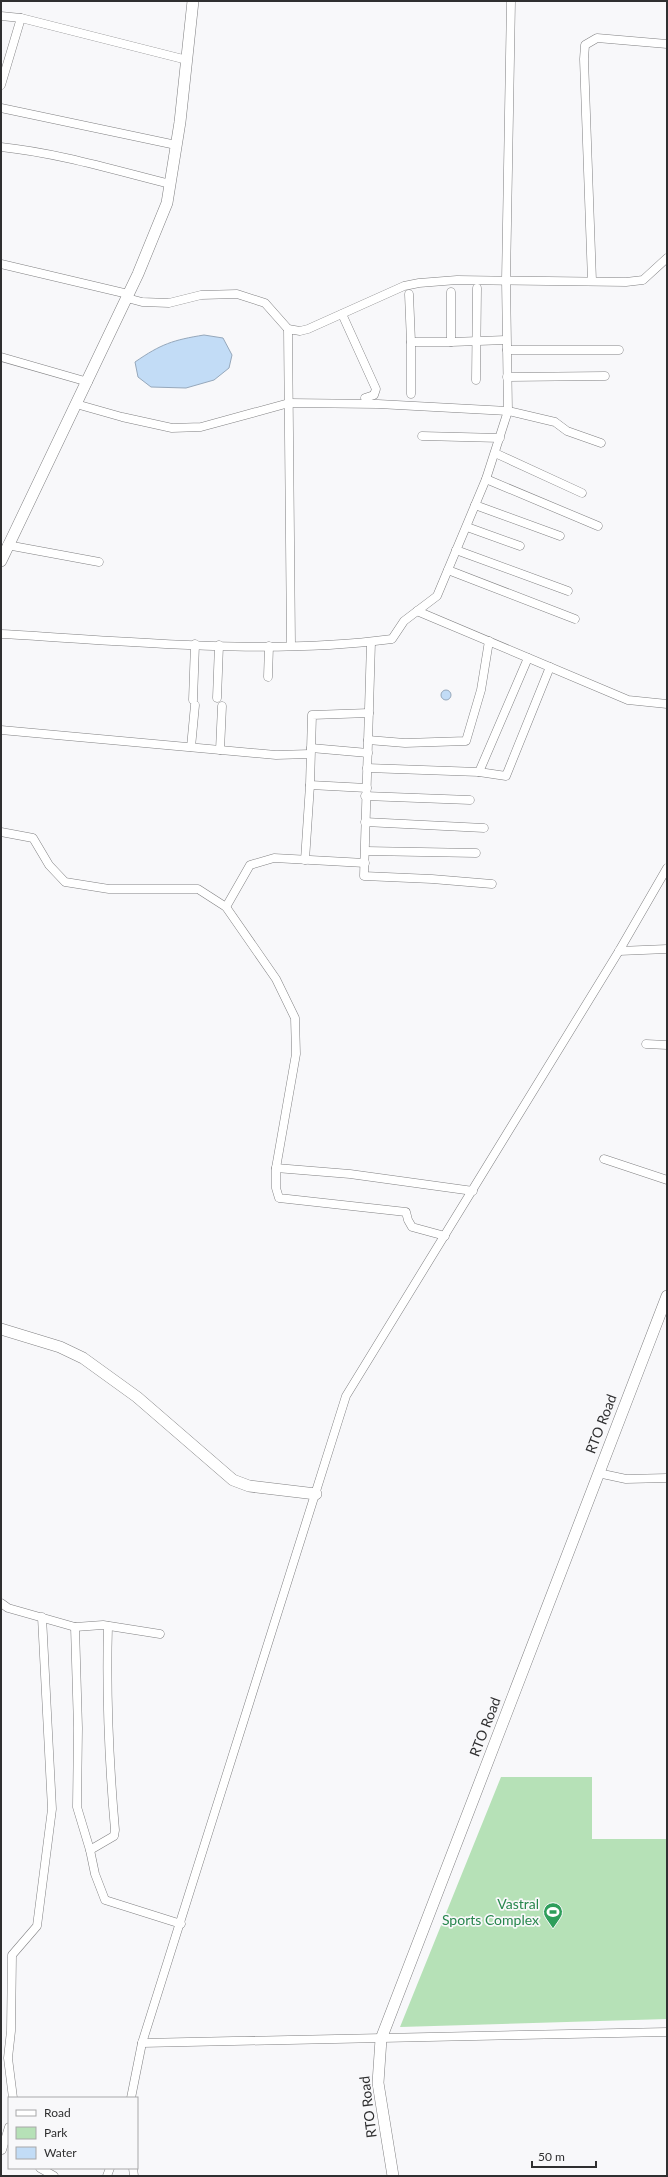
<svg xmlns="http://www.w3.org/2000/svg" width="668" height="2177" font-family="Lato,sans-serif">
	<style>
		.green { fill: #b6e1b7 }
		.water { fill: #c2dcf6; stroke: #96a8bb }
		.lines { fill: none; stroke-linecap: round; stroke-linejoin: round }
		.street-casing { stroke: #808082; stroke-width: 9 }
		.secondary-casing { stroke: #808082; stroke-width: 12 }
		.street { stroke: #fff; stroke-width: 8 }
		.secondary { stroke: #fff; stroke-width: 11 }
		.labels { text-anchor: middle; stroke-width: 3.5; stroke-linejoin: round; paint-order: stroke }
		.street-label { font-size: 14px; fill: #2f2f30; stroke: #f8f8fa }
		.leisure-label { font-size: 14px; fill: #27864d; stroke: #f8f8fa; text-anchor: end }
	</style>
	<rect width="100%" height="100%" fill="#f8f8fa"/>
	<path class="green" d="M501 1777H592V1839H667V2019L400 2027Z"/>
	<g class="water">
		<path d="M204 335 223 338 232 355 229 368 214 380 186 388 151 387 138 377 135 362C161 344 173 340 204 335Z"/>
		<circle cx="446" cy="695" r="5"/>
	</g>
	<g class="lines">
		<defs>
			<g id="street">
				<path d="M1 16 21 18 187 60"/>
				<path d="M1 85 21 18"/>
				<path d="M1 108 176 145"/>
				<path d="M1 147C58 153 114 170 170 184"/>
				<path d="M1 264 128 294"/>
				<path d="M592 281 584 59 585 45 597 38 667 44"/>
				<path d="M451 292V342L506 340"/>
				<path d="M409 294 411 342"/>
				<path d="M127 298 142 302 169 303 201 295 237 294 265 303 288 329"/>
				<path d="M342 314 376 389 374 395 365 398"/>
				<path d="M507 350H619"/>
				<path d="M1 357 88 382"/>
				<path d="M507 377 605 376"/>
				<path d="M476 380 477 288"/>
				<path d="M411 394V342H451"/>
				<path d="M76 404 122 417 172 428 201 427 289 403 378 404 508 411 555 422 567 431 601 443"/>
				<path d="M422 436 500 438"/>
				<path d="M495 453 582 493"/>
				<path d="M486 479 598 526"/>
				<path d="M475 505 560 536"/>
				<path d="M467 527 520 546"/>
				<path d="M7 545 99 562"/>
				<path d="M456 550 568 591"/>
				<path d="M448 570 575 619"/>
				<path d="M417 611 628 700 667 704"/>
				<path d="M1 634C130 641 263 656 392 639L404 621 437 596 486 479 508 411 506 280 511 1"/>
				<path d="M371 642 364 876 432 879 492 884"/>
				<path d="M291 645 288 329 300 331 308 329 404 286 419 283 457 280 626 282 643 280 667 258"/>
				<path d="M268 677 269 646"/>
				<path d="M217 698 219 645"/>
				<path d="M193 700 195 644"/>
				<path d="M1 730 276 755 310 754"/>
				<path d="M368 740 405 743 466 741 481 690 489 641"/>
				<path d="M191 747 195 705"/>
				<path d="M311 748 368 753"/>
				<path d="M220 750 222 706"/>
				<path d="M367 768 479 772 528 658"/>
				<path d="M479 772 506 776 550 667"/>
				<path d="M310 785 312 715 369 713"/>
				<path d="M365 796 470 800"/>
				<path d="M365 822 484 828"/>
				<path d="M1 832 33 838 49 865 65 882 109 889H198L226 907 276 979 295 1018 296 1054 276 1168"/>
				<path d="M366 851 476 853"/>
				<path d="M305 860 310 785 367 788"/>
				<path d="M226 907 250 865 274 858 365 863"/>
				<path d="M619 951 667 949"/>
				<path d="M646 1044 667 1045"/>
				<path d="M604 1159 667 1180"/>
				<path d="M445 1236 412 1227 408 1220 406 1212 279 1198 276 1188V1168L350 1174 473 1191"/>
				<path d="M598 1473 626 1479 667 1478"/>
				<path d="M1 1603 8 1608 75 1627 103 1625 160 1634"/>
				<path d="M75 1627 78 1728 77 1807 90 1850 95 1874 105 1900 181 1924"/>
				<path d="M90 1850 114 1836 115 1830C109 1762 106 1695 108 1626"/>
				<path d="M142 2043 667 2032"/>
				<path d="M13 2098 8 2058 11 2031 12 1955 37 1926 52 1809 42 1617"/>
				<path d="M131 2098 142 2043 346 1396 619 951 667 868"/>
				<path d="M2 2150 9 2127"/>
				<path d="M40 2168 54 2176"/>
				<path d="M133 2168 134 2176"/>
				<path d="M107 2176 110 2168"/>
			</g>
			<g id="secondary">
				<path d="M1 561 138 274 167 203 180 122 193 1"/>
				<path d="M1 1329 60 1347 83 1358 137 1397 233 1480 249 1486 316 1494"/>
				<path d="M393 2176 378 2083 381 2039 667 1296"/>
			</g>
		</defs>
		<use href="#street" class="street-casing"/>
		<use href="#secondary" class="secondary-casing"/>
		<use href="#street" class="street"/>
		<use href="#secondary" class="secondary"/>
	</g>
	<defs>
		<symbol id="stadium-pin" viewBox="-11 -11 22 30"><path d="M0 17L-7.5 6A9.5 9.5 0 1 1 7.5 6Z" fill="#2e9e5b" stroke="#f8f8fa"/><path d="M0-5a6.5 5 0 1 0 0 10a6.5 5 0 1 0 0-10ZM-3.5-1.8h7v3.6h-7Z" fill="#fff"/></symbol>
	</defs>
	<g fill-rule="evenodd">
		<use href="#stadium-pin" x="542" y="1901" width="22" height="30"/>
	</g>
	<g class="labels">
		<g class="street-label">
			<text transform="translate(601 1424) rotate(-69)" y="5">RTO Road</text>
			<text transform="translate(485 1727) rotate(-69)" y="5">RTO Road</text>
			<text transform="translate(368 2107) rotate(-97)" y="5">RTO Road</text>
		</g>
		<g class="leisure-label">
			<text x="539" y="1909">Vastral<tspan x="539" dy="16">Sports Complex</tspan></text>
		</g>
	</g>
	<rect width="668" height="2177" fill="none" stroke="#2f2f30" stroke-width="4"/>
	<rect x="8" y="2097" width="130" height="72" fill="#f8f8fa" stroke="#a8a8a9"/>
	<rect x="16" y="2110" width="20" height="6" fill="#ffffff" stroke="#a8a8a9"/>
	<text x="44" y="2117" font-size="12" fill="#2f2f30">Road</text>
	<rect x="16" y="2127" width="20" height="12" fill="#b6e1b7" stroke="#a8a8a9"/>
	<text x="44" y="2137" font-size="12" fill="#2f2f30">Park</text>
	<rect x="16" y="2147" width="20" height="12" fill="#c2dcf6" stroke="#a8a8a9"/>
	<text x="44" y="2157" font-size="12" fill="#2f2f30">Water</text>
	<path d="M532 2161v6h64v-6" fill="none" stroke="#2f2f30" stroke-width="2"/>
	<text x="538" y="2161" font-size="12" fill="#2f2f30" stroke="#f8f8fa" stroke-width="3" paint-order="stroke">50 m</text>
</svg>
